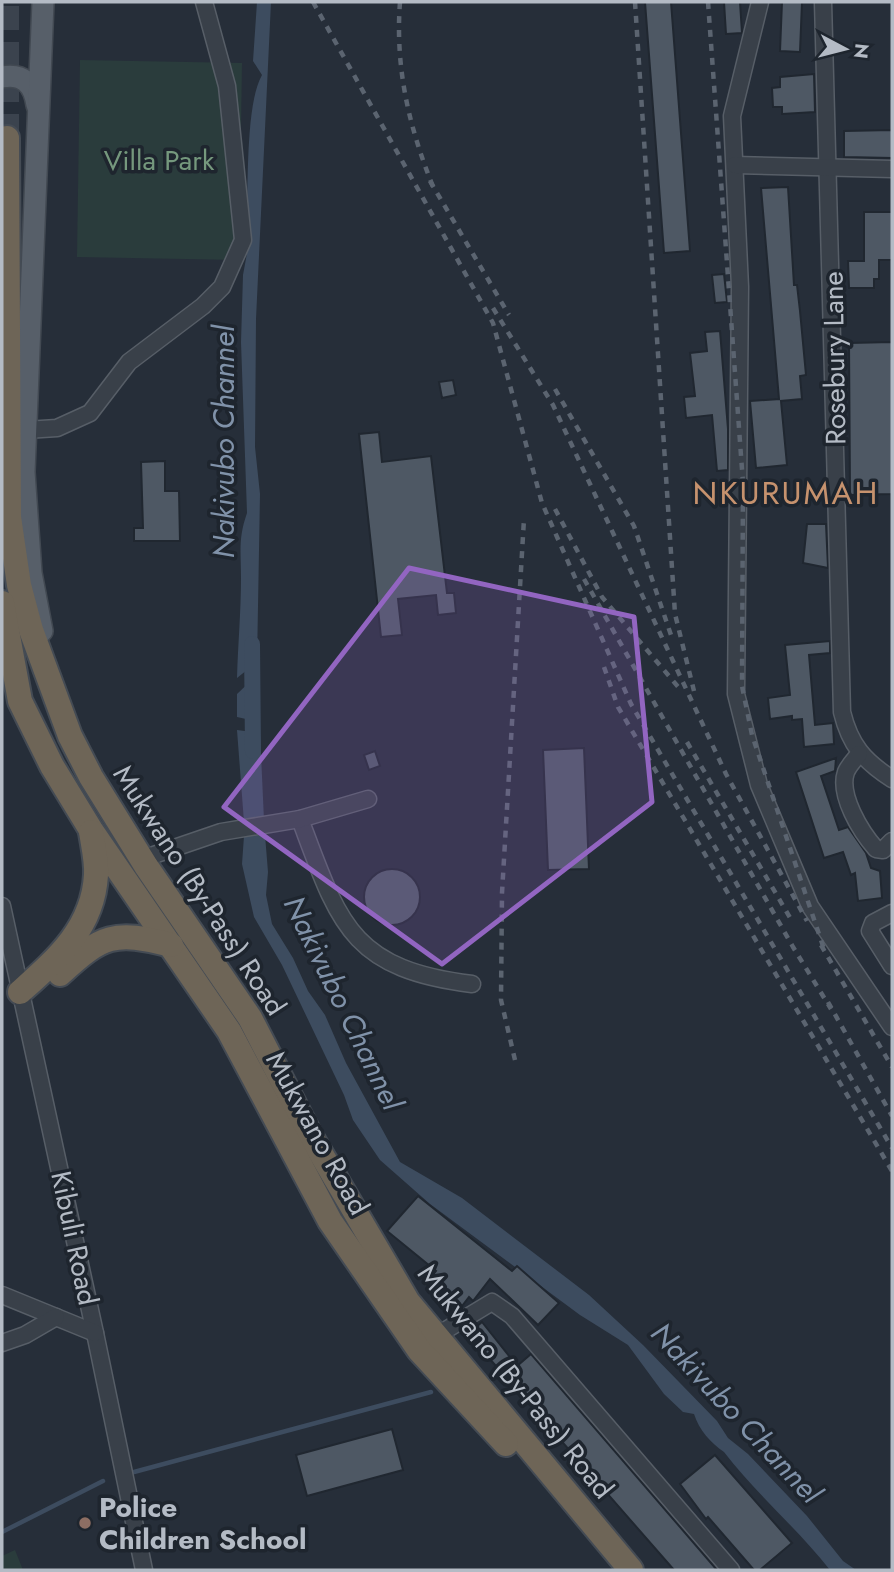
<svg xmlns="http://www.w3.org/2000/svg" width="894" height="1572" font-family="Jost,sans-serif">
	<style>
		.green { fill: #2a3c3c }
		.water { fill: #3d4c5f }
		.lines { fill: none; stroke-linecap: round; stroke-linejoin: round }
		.stream { stroke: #3d4c5f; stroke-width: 4.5 }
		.canal { stroke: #3d4c5f; stroke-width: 16 }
		.building { fill: #4e5864; stroke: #202730; stroke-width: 2 }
		.highway-tunnel { stroke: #3b434e; stroke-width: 24; stroke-dasharray: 24 12; stroke-linecap: butt }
		.minor-casing { stroke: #575e67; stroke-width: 19 }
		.major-casing { stroke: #424952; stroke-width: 24 }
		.highway-casing { stroke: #444b54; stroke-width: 28 }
		.minor { stroke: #394049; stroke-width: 16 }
		.major { stroke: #575f69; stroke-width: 21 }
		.highway { stroke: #6e6557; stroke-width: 24 }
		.rail { stroke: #5b6470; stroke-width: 4.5; stroke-dasharray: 7 7; stroke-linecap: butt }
		.marked { fill: #9265c1; fill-opacity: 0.2; stroke: #9265c1; stroke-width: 5; stroke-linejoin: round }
		.education-dot { fill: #8d6e63; stroke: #1e252e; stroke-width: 2.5 }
		.labels { text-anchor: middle; stroke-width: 7; stroke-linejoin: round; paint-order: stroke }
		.park-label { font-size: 28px; fill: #75987d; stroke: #1e252e }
		.street-label { font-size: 28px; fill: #b4bbc5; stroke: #1e252e }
		.poi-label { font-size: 28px; font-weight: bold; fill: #b4bbc5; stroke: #1e252e; text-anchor: start }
		.water-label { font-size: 30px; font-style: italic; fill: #8092a9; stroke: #1e252e }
		.quarter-label { font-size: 32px; letter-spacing: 2px; fill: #c6926e; stroke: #1e252e }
	</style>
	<rect width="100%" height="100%" fill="#262e39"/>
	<g class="green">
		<path d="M80 60 242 63 239 260 77 257Z"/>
		<path d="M15 1550 23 1570H2V1556Z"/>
	</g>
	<g class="water">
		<path d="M257 2H271L256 319 255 447 260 494 257 662 237 678C238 644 241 611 241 578 241 551 238 539 247 513L241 342 243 275 250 237 246 225C249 188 245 105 262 75L253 61Z"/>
		<path d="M257 675 259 722 237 717V694Z"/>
		<path d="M237 730 260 733 264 820 244 822Z"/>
		<path d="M265 835 268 872 266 895 272 924 293 958 308 991 325 1015 346 1063 400 1162 462 1198 589 1295 643 1345 717 1421 728 1438 748 1454 807 1516 843 1561 856 1570H830C797 1528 757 1495 724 1452 711 1443 699 1430 694 1414L683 1412 664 1394 628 1345 580 1315 430 1204 380 1160 353 1120 344 1095 282 965 254 917 242 864 244 836Z"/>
	</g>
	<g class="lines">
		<g class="stream">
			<path d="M134 1472 431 1392"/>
			<path d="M2 1532 103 1481"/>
		</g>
		<path class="canal" d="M252 644 253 751"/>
	</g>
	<g class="building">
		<path d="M645 2H671L690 251 664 253Z"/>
		<path d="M724 2H740L742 33 726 34Z"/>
		<path d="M782 2H802L800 52 780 51Z"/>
		<path d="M814 74 815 112 782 114V107H773L772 88 780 87V77Z"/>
		<path d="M892 130V158L844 157V131Z"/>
		<path d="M788 187 794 285H797L800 311 806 375 800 376 802 399 781 401 787 465 756 468 750 401 779 399 761 188Z"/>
		<path d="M864 212H892V260H879V279H874V288H849L848 261H864Z"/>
		<path d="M724 274 727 302 715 303 712 275Z"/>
		<path d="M720 331 728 429V470L717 471 712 415 686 418 684 397 695 396 690 353 707 351 705 332Z"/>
		<path d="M892 342V494L850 495 849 343Z"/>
		<path d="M453 380 456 395 442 398 439 382Z"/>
		<path d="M379 432 382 462 431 456 447 593H454L456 613 438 615 436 595 398 599 402 635 381 637 359 434Z"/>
		<path d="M165 461V491H179L180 541H134V528H143L141 462Z"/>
		<path d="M807 524H826L828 568 803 563Z"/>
		<path d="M830 641V653L809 655 815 725 833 723 834 744 804 747 802 719 792 720V716L770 719 768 698 790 695 785 645Z"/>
		<path d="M584 748 589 869 548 870 543 750Z"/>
		<path d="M375 751 380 766 369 770 364 755Z"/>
		<path d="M836 758 835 771 821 776 839 830 848 827 866 853 871 868 880 871 882 898 858 901 855 873 851 875 843 852 824 858 796 772Z"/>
		<circle cx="392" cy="897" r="28"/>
		<path d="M418 1196 512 1271 517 1266 559 1303 538 1325 490 1279 473 1301 469 1297 459 1310 426 1284 436 1271 387 1231Z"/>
		<path d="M482 1322 517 1366 531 1354 717 1570H674L468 1334Z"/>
		<path d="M392 1429 403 1470 307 1496 296 1455Z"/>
		<path d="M715 1455 792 1543 760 1570H754L708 1517 706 1519 680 1484Z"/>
	</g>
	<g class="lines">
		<path class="highway-tunnel" d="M7 138V2"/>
		<defs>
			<g id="minor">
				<path d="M760 2 732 116 740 287 736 694 759 785 810 906 892 1027"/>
				<path d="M823 2 842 712C850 745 864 761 892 779"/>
				<path d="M735 165 892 169"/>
				<path d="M26 430 57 428 90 413 129 362 203 306 222 287 243 240 227 86 204 2"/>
				<path d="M859 754C855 759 849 765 846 772 838 795 861 832 876 849L883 850 892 841"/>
				<path d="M300 819C339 923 350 969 472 984"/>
				<path d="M142 859 221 832 300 819 368 799"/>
				<path d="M2 906 95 1333 144 1570"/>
				<path d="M892 913 873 923 870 931 892 966"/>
				<path d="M2 1295 95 1333"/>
				<path d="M436 1336 492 1302 512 1316 731 1570"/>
				<path d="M2 1343 25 1335 56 1317"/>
			</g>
			<g id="major">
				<path d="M2 77C23 73 34 84 37 105"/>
				<path d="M42 631 31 573 24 472 43 2"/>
			</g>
			<g id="highway">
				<path d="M7 138 9 517 19 585 31 630 70 736 91 777 146 866 250 1018 310 1135 408 1302 631 1570"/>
				<path d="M2 603 20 701 52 766 91 830 229 1031 330 1221 419 1350 506 1444"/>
				<path d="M60 974C102 935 114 930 171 945"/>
				<path d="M20 992C57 959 93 928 96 875 97 862 93 845 91 832"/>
			</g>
		</defs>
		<use href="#minor" class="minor-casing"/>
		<use href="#major" class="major-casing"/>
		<use href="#highway" class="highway-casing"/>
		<use href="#minor" class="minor"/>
		<use href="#major" class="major"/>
		<use href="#highway" class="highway"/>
		<g class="rail">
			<path d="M313 2 493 323 542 503 631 704 892 1148"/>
			<path d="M400 2C395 68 409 128 434 189"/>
			<path d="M635 2 675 614 694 691"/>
			<path d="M708 2 743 483 742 686 752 735 825 952"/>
			<path d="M430 181 509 315"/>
			<path d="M493 308 553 405 726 774 807 921"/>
			<path d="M555 389 634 526 672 638"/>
			<path d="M555 509 602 597 680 689"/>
			<path d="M584 579 793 947 831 1009"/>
			<path d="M604 667 618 707 892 1171"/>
			<path d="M687 742 792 921"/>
			<path d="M821 945 892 1067"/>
			<path d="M828 1002 892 1116"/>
			<path d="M515 1060 501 1000 502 893 524 519"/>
		</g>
	</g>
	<path class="marked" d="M409 568 634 617 652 802 442 964 224 807Z"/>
	<circle class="education-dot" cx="85" cy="1523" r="7"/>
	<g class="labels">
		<g class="park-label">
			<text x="159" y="170">Villa Park</text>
		</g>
		<g class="street-label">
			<text transform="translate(834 358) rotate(-91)" y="10">Rosebury Lane</text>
			<text transform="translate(200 890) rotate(57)" y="10">Mukwano (By-Pass) Road</text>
			<text transform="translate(318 1133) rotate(61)" y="10">Mukwano Road</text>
			<text transform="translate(75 1238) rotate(78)" y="10">Kibuli Road</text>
			<text transform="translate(516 1381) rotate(51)" y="10">Mukwano (By-Pass) Road</text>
		</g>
		<g class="poi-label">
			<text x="99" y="1517">Police<tspan x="99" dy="32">Children School</tspan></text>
		</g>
		<g class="water-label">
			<text transform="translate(224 442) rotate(-90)" y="10">Nakivubo Channel</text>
			<text transform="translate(343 1003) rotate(64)" y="10">Nakivubo Channel</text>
			<text transform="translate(736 1413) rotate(47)" y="10">Nakivubo Channel</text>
		</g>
		<g class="quarter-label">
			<text x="786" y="504">NKURUMAH</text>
		</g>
	</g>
	<rect width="894" height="1572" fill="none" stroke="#b4bbc5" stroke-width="7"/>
	<g transform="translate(845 49) rotate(97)" stroke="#1e252e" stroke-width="5" paint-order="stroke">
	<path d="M0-5L12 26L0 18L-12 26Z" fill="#b4bbc5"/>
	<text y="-10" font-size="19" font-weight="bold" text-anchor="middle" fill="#b4bbc5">N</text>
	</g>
</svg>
